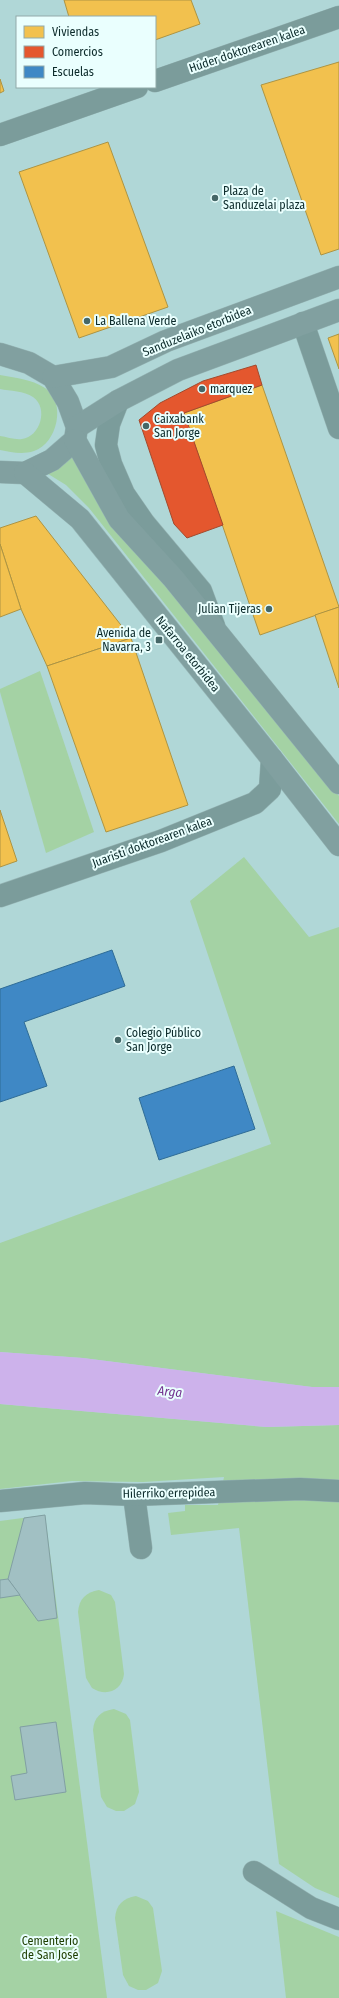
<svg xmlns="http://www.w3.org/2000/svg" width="339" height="1998" font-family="'Fira Sans Condensed',sans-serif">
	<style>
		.green { fill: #a4d2a4 }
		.water { fill: #cdb2eb }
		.homes { fill: #f2c14e; stroke: #ad9443 }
		.shops { fill: #e4572e; stroke: #a34a2d }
		.schools { fill: #3f88c5; stroke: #2f6c96 }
		.building { fill: #a1c0c3; stroke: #819fa3 }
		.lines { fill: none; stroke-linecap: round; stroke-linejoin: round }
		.minor-casing { stroke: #96b5b5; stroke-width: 23 }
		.major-casing { stroke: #96b5b5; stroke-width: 23 }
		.minor { stroke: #7b9c9b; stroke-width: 22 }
		.major { stroke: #81a0a0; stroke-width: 22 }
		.poi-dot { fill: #456767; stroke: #eafffe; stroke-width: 1.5 }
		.labels { text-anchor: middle; stroke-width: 4; stroke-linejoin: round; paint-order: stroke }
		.street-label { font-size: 12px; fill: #0b2a2a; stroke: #eafffe }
		.poi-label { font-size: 12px; fill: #0b2a2a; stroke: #eafffe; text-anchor: start }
		.park-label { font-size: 12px; fill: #1e3e01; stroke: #eafffe }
		.water-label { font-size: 13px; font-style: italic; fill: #72308e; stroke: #eafffe }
	</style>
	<rect width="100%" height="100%" fill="#b0d7d7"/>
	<g class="green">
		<path d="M0 375C15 378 31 379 45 388 67 402 57 444 34 451 22 455 11 452 0 450V436C7 437 15 440 22 439 40 437 49 408 33 397 24 391 10 391 0 389Z"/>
		<path d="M76 449 120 533 282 722 339 796V824L89 508 66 485 45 472Z"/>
		<path d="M40 671 94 832 46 853 0 692V689Z"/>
		<path d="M244 857 309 937 339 927V1387H312L83 1358 0 1352V1243L271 1144 190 901Z"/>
		<path d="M0 1404 267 1427 339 1425V1898L315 1888 279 1864 239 1528 171 1535 168 1513 185 1511V1505H218L224 1477 143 1482 72 1481 0 1489Z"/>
		<path d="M45 1515 107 1998H0V1521Z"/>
		<path d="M99 1590 111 1595 115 1602 124 1674C122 1691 106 1697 92 1688L86 1678 78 1612C79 1599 86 1592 99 1590Z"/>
		<path d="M114 1709 126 1714 130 1720 139 1792 135 1804 124 1811H116L107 1807 101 1797 93 1730C94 1717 101 1711 114 1709Z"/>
		<path d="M136 1896 148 1901 153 1908 162 1971 158 1983 146 1990H138L129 1986 123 1975 115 1918C116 1905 123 1898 136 1896Z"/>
		<path d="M276 1911 339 1937V1998H286Z"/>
	</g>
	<path class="water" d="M0 1352 83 1358 312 1387H339V1425L267 1427 0 1404Z"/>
	<g class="homes">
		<path d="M64 0H191L200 24 155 40V17H69Z"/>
		<path d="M339 62V249L321 255 261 85Z"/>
		<path d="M0 79 4 91 0 93Z"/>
		<path d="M108 142 168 307 79 338 19 172Z"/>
		<path d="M339 334V369L328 338Z"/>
		<path d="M262 385 339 607 260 635 184 413Z"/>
		<path d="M36 516 131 638 47 666 21 609 0 544V528Z"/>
		<path d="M0 544 21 609 0 617Z"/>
		<path d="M339 607V688L315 615Z"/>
		<path d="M131 638 188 805 106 832 47 666Z"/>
		<path d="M0 810 17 861 0 867Z"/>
	</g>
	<path class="shops" d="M256 365 262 385 184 413 223 525 187 538 174 524 139 420 160 403 203 381Z"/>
	<g class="schools">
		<path d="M112 950 125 986 24 1022 47 1086 0 1102V989Z"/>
		<path d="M234 1066 255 1129 159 1160 139 1098Z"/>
	</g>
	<g class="building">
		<path d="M45 1515 57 1618 38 1621 8 1579 24 1518Z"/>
		<path d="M8 1579 20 1595 0 1598V1580Z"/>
		<path d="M56 1722 66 1792 15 1800 11 1776 27 1773 20 1727Z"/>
	</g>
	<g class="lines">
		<defs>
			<g id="minor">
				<path d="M155 81 339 17"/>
				<path d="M0 135 137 87"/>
				<path d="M303 323 339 428"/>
				<path d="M118 401 109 424 106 445 111 464 124 494 144 523 201 591 214 626"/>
				<path d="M0 896 161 841 255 803 270 789 272 759"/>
				<path d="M134 1495 141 1548"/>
				<path d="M0 1501 85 1493 134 1495 300 1489 339 1491"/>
				<path d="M254 1872 311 1908 339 1919"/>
			</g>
			<g id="major">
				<path d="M0 354 29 363 53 377 68 402 77 427 75 440 52 460 25 473 0 472"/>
				<path d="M53 377 111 367 166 341 339 277"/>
				<path d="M77 427 118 401 178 370 339 310"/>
				<path d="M75 440 119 519 173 578 339 783"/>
				<path d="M25 473 80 519 272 759 339 845"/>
			</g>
		</defs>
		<use href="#minor" class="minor-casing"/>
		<use href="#major" class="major-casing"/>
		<use href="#minor" class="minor"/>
		<use href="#major" class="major"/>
	</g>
	<g class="poi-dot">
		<circle cx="215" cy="198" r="4"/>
		<circle cx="87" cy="321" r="4"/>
		<circle cx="202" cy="389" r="4"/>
		<circle cx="146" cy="426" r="4"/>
		<circle cx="269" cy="609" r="4"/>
		<rect x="155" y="636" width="8" height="8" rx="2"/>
		<circle cx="118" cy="1040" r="4"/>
	</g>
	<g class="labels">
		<g class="street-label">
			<text transform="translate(247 49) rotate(-19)" y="4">Húder doktorearen kalea</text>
			<text transform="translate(197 331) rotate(-22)" y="4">Sanduzelaiko etorbidea</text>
			<text transform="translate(188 654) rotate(51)" y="4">Nafarroa etorbidea</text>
			<text transform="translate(152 842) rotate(-20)" y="4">Juaristi doktorearen kalea</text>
			<text transform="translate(169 1493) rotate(-1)" y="4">Hilerriko errepidea</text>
		</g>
		<g class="poi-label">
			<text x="223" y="195">Plaza de<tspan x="223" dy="14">Sanduzelai plaza</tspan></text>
			<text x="95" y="325">La Ballena Verde</text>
			<text x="210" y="393">marquez</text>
			<text x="154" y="423">Caixabank<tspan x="154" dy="14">San Jorge</tspan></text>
			<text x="261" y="613" text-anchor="end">Julian Tijeras</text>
			<text x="151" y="637" text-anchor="end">Avenida de<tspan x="151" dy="14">Navarra, 3</tspan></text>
			<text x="126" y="1037">Colegio Público<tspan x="126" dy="14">San Jorge</tspan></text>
		</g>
		<g class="park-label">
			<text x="50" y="1945">Cementerio<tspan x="50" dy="14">de San José</tspan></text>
		</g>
		<g class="water-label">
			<text transform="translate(170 1391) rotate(6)" y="5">Arga</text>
		</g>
	</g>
	<rect x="16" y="16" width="140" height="72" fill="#eafffe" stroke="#91aaa9"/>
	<rect x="24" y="26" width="20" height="12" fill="#f2c14e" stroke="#91aaa9"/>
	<text x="52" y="36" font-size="12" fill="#0b2a2a">Viviendas</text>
	<rect x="24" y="46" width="20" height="12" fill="#e4572e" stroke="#91aaa9"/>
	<text x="52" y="56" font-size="12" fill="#0b2a2a">Comercios</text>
	<rect x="24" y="66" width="20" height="12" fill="#3f88c5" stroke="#91aaa9"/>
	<text x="52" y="76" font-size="12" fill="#0b2a2a">Escuelas</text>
</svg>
